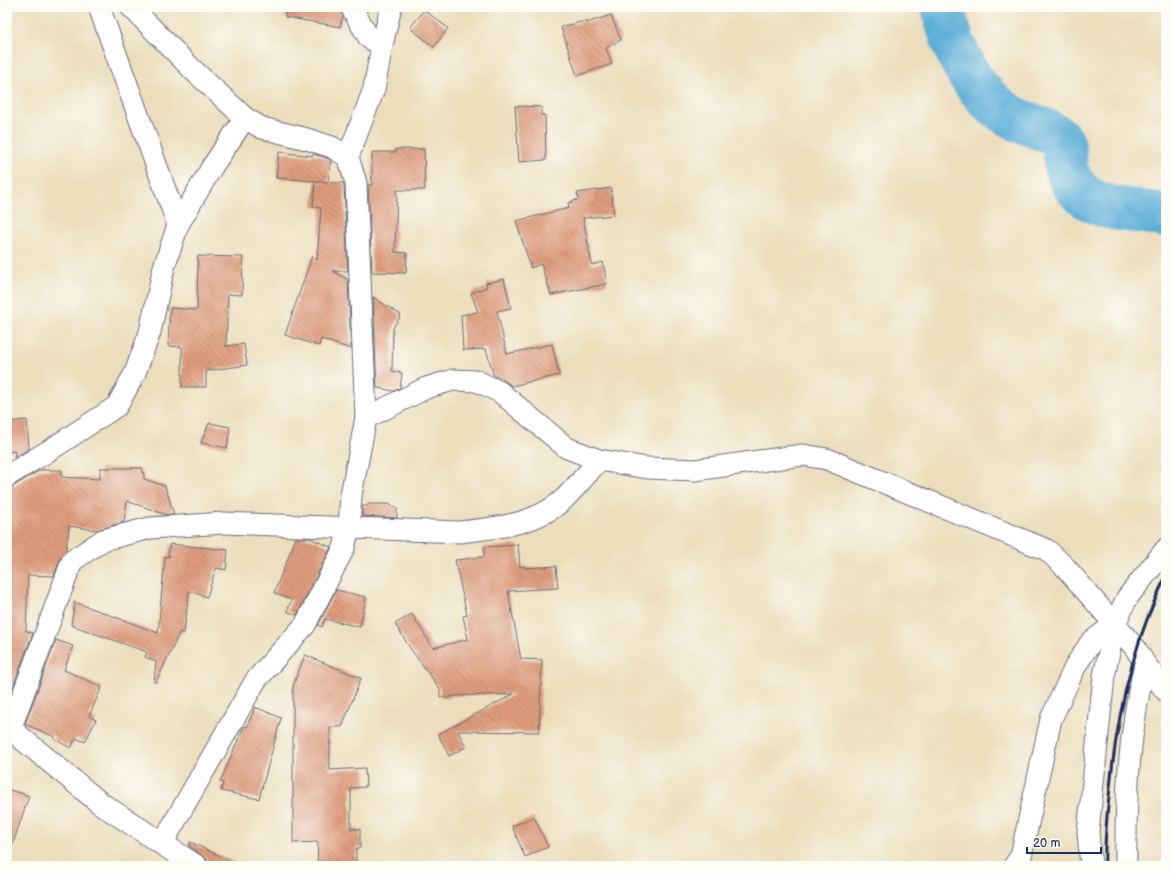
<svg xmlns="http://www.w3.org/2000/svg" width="1173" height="873" font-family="'Balsamiq Sans',sans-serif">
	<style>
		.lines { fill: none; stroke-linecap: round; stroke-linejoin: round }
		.river { stroke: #5cadd7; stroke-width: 44 }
		.building { fill: url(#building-back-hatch) }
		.street-casing { stroke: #646c7f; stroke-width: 23 }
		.secondary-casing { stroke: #646c7f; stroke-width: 24 }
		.street { stroke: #fff; stroke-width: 21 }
		.secondary { stroke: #fff; stroke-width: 22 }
		.rail { stroke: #1b2f5e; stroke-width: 3 }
	</style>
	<defs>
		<pattern id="building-back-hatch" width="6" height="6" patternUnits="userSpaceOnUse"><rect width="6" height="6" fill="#df9c7b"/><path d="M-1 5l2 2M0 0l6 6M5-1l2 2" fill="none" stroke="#b48068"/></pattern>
	</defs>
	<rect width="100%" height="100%" fill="#fdfcf7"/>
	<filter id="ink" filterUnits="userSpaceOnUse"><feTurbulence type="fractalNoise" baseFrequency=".025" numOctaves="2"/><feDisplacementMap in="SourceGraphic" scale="8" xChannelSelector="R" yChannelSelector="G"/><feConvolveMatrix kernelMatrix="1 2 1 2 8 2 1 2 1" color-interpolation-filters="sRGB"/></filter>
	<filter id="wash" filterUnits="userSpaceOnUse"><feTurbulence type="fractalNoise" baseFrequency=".012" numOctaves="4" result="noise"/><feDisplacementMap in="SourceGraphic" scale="16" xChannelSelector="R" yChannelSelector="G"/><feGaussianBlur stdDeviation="0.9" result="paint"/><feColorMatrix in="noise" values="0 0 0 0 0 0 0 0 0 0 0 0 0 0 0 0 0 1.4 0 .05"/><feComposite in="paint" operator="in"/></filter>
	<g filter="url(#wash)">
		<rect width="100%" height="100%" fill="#ecdebb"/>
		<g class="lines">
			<path class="river" d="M943 7C952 51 975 100 1017 119 1027 124 1056 132 1061 140 1068 149 1063 162 1067 172 1084 215 1129 207 1166 216"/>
		</g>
		<g id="blocks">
			<g class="building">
				<path d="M286 7H339L343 16 340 27 285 17Z"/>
				<path d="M424 10 448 28 434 47 410 28Z"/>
				<path d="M611 15 621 40 606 48 612 64 577 76 561 27 585 21 586 23Z"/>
				<path d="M515 106 541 107V115H545L546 160 519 162Z"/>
				<path d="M396 149H424L425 190H397L395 252 407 253 406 273 372 272 368 185H372V152H396Z"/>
				<path d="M279 152 312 156 313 154 327 158 331 161 328 182 276 178Z"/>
				<path d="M315 182 344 183V185L348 271H333L348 280 351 349 321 339 319 346 285 335 312 256 317 260 321 208 313 207Z"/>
				<path d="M611 188 614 215 583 218 592 265 603 262 607 284 551 295 541 264 531 268 516 221 569 208 568 203 579 199 577 193Z"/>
				<path d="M198 256 243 257 242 295 228 294 226 346 244 344 247 365 206 371V387H182V347L168 346 170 308 197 310Z"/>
				<path d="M504 279 511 308 497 311 507 354 552 344 559 375 512 386 499 377 494 376 486 349 463 350 461 315 478 312 471 293 487 287 486 283Z"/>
				<path d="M373 297 401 315 393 328 392 371 402 373 400 388 394 391 377 388Z"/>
				<path d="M27 420 29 449 14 458 15 451 7 452V422Z"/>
				<path d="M209 423 230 427 227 448 201 443Z"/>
				<path d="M100 468H142V473H144V479L165 486 174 514 167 515 127 501 124 522 97 530 69 526 66 551 61 557 54 576 28 575 26 631 33 633 7 703V540L12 487 40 470H62V477L100 479Z"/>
				<path d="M368 504H390V506L397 507V518L362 516V506H368Z"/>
				<path d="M296 538H309L331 547 297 615 287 611 292 600 274 593Z"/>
				<path d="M170 544 228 550 226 570 216 568 207 597 189 591 184 633 180 632 156 682H154L156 662 145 657 147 652 71 625 75 602 158 633 165 557 170 556H168Z"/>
				<path d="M518 545 520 567 525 566V568L556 566 558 588 508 591 521 659 542 660 539 732 458 731 466 747 449 756 438 734 514 694 452 696 447 699 445 697H440V689L412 651 395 624 412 614 433 648 468 639 463 616 467 615 455 560 484 557V547Z"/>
				<path d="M336 590 366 597 360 627 325 619 322 627 318 625Z"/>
				<path d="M56 640 73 646 64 670 102 687 89 716 96 720 85 742 76 738 71 748 54 739 55 737 25 724Z"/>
				<path d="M305 655 361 678 342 727H330V770L365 768 366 787 351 788V829H360V848H356V866H317L318 842 293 843V686Z"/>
				<path d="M255 707 281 718 259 799 221 791 223 783 220 782 244 726 247 727Z"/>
				<path d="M7 789 29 796 10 852 7 851Z"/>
				<path d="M534 817 548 847 525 857 512 826Z"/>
				<path d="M190 842 242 866H208L207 860 203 856 189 846Z"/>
			</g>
		</g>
	</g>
	<g filter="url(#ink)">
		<use href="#blocks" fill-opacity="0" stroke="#646c7f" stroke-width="1"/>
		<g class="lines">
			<defs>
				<g id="street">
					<path d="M99 7 178 225"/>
					<path d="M131 7 191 68 245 118 262 128 307 139 332 147 348 157 356 183 366 418 351 495 349 528 344 548 305 625 256 680 162 844"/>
					<path d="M351 7 369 38 382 45"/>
					<path d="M348 157 374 89 382 45 391 7"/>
					<path d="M366 418 426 388 453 380 477 381 500 392 567 448 599 460 647 468 695 470 803 455 827 459 1047 550 1065 567 1136 649 1145 664 1166 691"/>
					<path d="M7 476 50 450 117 406 135 373 150 332 164 267 178 225 212 167 245 118"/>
					<path d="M10 730 72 561 103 540 150 528 224 523 459 532C495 528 536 525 564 499 576 487 588 473 599 460"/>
					<path d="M1014 866 1021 856 1051 719 1076 665 1091 642 1115 624"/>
					<path d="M1091 866 1088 832 1104 676 1115 624 1127 598 1166 549"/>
					<path d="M1126 866C1125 798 1129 730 1145 664"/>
				</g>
				<path id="secondary" d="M7 726 100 803 196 866"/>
			</defs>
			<use href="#street" class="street-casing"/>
			<use href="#secondary" class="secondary-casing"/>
			<use href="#street" class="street"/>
			<use href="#secondary" class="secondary"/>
			<path class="rail" d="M1105 866C1104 839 1107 814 1110 787 1117 715 1133 642 1166 576"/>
		</g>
	</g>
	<rect width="1173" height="873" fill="none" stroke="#fdfcf7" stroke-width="24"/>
	<path d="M1027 847v6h74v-6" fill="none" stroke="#1b2f5e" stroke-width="2"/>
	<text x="1033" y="847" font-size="12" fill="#1b2f5e" stroke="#fdfcf7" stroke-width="3" paint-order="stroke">20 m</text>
</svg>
